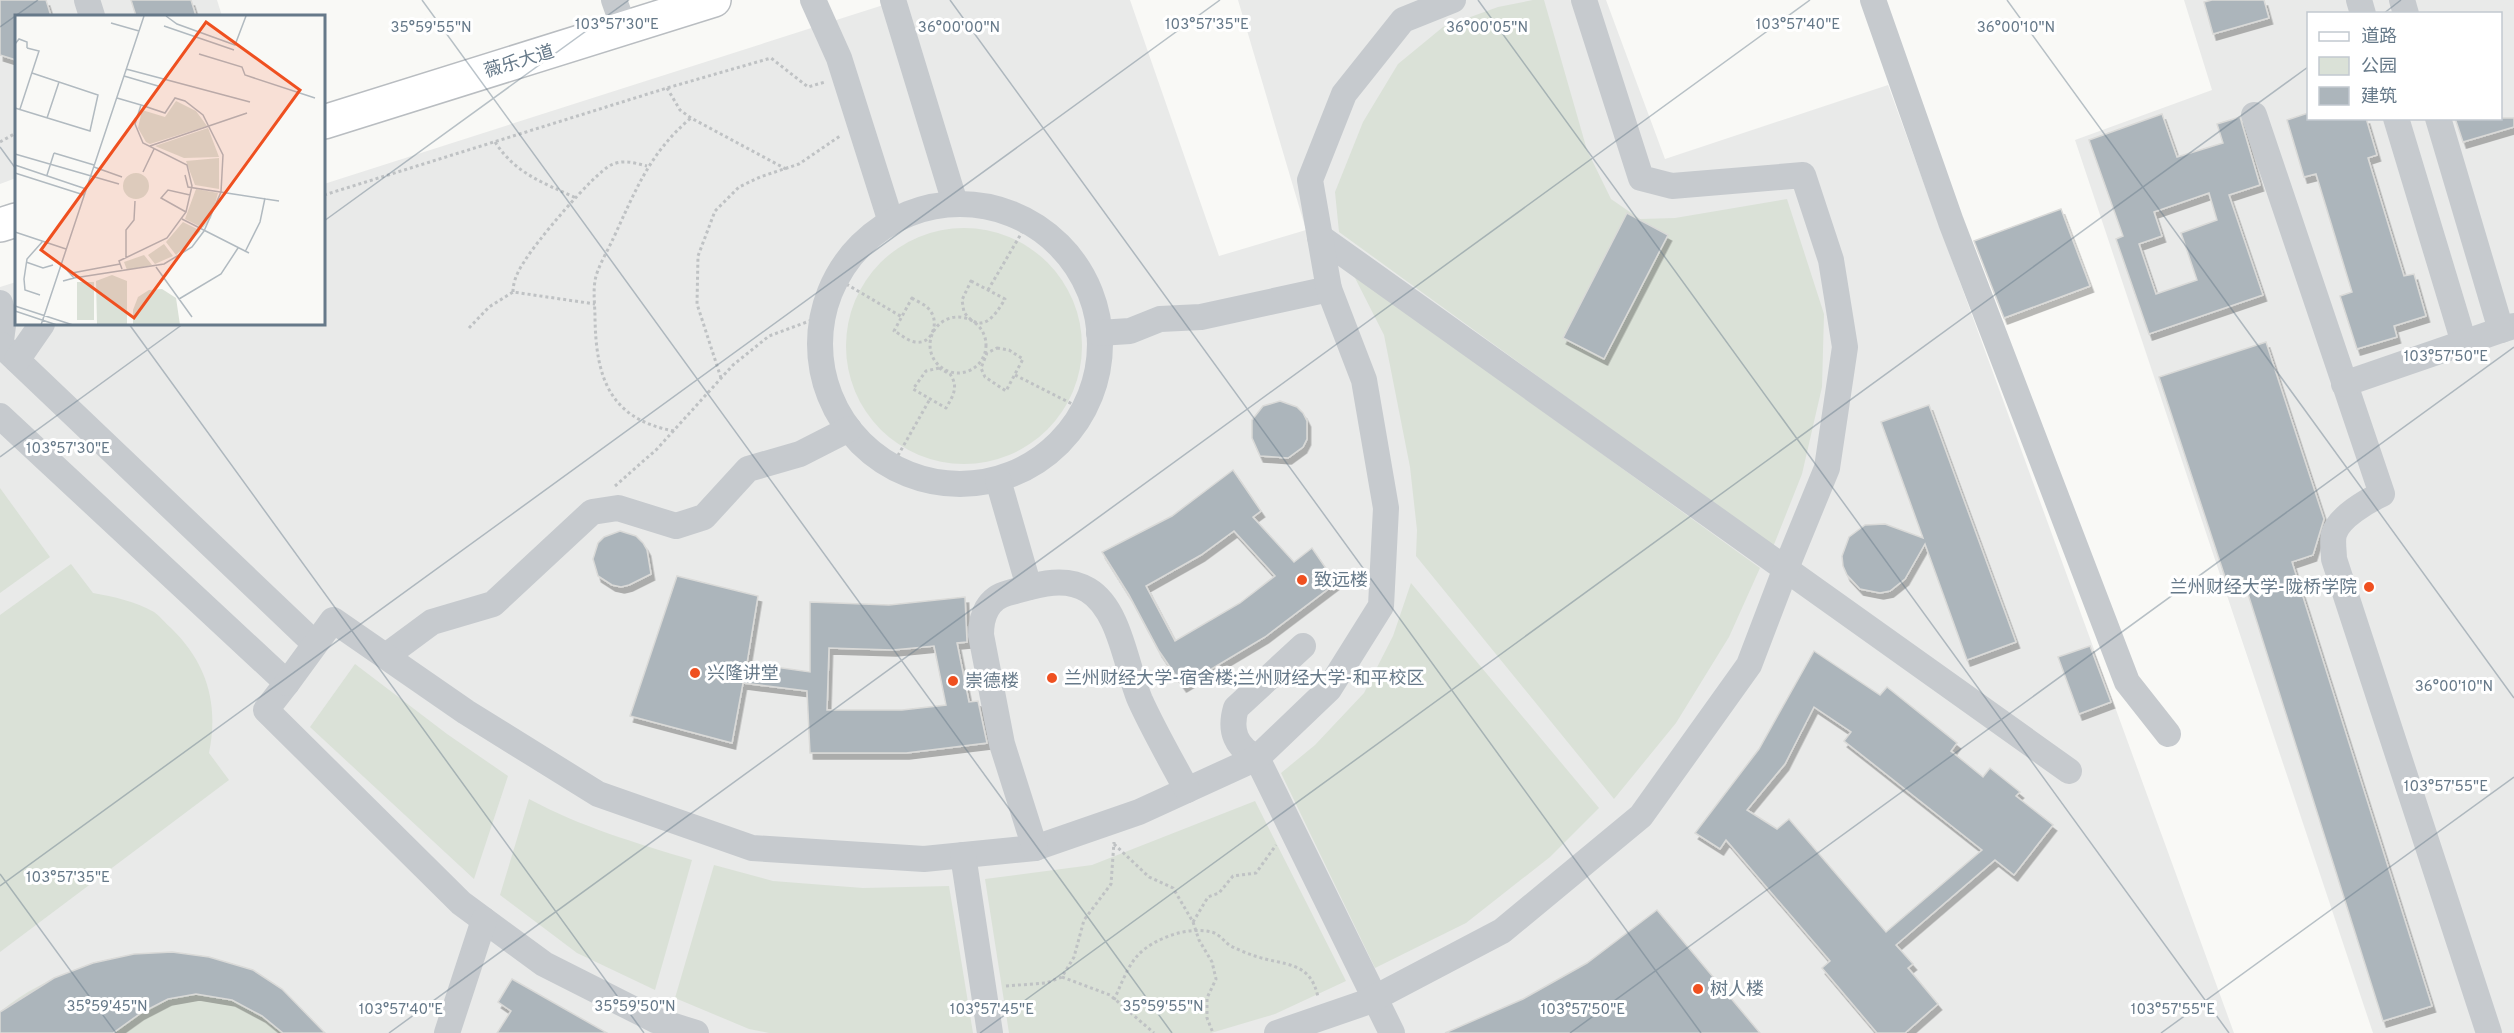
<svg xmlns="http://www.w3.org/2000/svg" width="2514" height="1033" font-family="Overpass,'Noto Sans SC',sans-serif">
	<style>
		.built { fill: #e9eae9; fill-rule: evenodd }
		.green { fill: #dae1d7 }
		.building { fill: #acb5bb; stroke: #dadad8; stroke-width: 1.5; fill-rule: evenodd; filter: url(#shadow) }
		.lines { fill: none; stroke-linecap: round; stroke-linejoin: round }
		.major-casing { stroke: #b9bdc1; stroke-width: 36 }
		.path { stroke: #bfc2c4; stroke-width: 3; stroke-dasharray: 3 3; stroke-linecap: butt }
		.minor { stroke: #c6cace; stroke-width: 26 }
		.major { stroke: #fff; stroke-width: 33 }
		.ticks { fill: none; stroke: #667989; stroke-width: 1.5; stroke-opacity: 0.45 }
		.poi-dot { fill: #ef5020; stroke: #fff; stroke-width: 2 }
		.labels { text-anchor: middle; stroke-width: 6; stroke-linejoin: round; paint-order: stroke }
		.street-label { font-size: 18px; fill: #667989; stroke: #fff }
		.poi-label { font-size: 18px; fill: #667989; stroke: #fff; text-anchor: start }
		.inset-road { fill: none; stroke: #b1bac0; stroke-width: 1.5 }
		.view { fill: #ef5020; fill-opacity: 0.15; stroke: #ef5020; stroke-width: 3 }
		.inset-edge { fill: none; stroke: #667989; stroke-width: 3 }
		.ticks-label { font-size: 15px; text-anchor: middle; fill: #667989; stroke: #fff; stroke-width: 6; stroke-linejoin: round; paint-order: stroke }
	</style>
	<defs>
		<filter id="shadow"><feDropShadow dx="3.5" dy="6" stdDeviation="0" flood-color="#0004"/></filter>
	</defs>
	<rect width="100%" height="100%" fill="#f9f9f6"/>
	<g class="built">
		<path d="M0 0H217L222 16H16V178L0 184Z"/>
		<path d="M899 0H1130L1219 256 1306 230 1238 0H1606L1665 159 1888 85 2234 1033H0V287L16 282V324H324V184Z"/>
		<path d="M2184 0H2514V1033H2373L2075 140 2212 90ZM2308 14H2500V118H2308Z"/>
	</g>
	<g class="green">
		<path d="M1533 0H1544L1587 150 1611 199 1640 219 1675 218 1787 199 1824 314 1822 387 1802 474 1773 547 1339 232 1335 192 1363 122 1398 64 1443 27 1498 7Z"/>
		<circle cx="964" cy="346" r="118"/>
		<path d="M1353 274 1760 568 1729 637 1676 723 1614 799 1416 556 1417 530 1410 467 1384 335Z"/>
		<path d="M0 488 50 557 0 593Z"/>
		<path d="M71 564 93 593C114 597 135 601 154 612 160 616 165 623 171 628 207 663 219 704 209 753L229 780 0 952V615Z"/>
		<path d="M1411 583 1599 808 1550 857 1466 923 1375 968 1281 773 1315 745 1364 693 1393 636Z"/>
		<path d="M355 664 447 734 508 776 474 879 310 727Z"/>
		<path d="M529 799C581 827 636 843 692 860L655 990 577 953 500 895Z"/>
		<path d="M1255 801 1346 981 1275 1014 1211 1033H1009L985 879 1092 865Z"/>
		<path d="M714 865 773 881 863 888 949 886 973 1033H769L749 1029 675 998Z"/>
		<path d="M172 952 209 957 282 989 325 1033H0V1012C49 971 110 956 172 952Z"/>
	</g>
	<g class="building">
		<path d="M0 0H46L51 16H16V60L0 55Z"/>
		<path d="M131 0H191L196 16H136Z"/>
		<path d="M2212 0H2264L2269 18 2213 34 2204 2Z"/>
		<path d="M2308 113V118H2366L2377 155 2368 158 2404 276 2414 274 2426 316 2394 326 2397 337 2357 349 2340 296 2352 292 2316 174 2304 177 2287 120Z"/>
		<path d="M2162 114 2177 157 2223 143 2217 124 2240 117 2260 185 2229 195 2263 295 2149 334 2116 239 2123 236 2089 140ZM2209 193 2217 220 2181 233 2197 280 2156 294 2139 244 2162 236 2154 212Z"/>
		<path d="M2455 118H2514V127L2463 142Z"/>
		<path d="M2061 209 2090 286 2004 318 1974 241Z"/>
		<path d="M1627 213 1668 235 1604 359 1563 338Z"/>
		<path d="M2266 342 2324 519 2313 555 2292 562 2432 1006 2383 1021 2243 578 2227 583 2159 377Z"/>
		<path d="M1280 401 1297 407 1303 413 1307 421V439L1303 447 1288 458 1260 456 1252 438V420L1263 406Z"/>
		<path d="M1929 405 2016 642 1967 660 1925 544 1905 579 1890 591 1880 593 1860 589 1847 575 1843 566 1842 556 1849 537 1865 525 1885 524 1923 538 1881 422Z"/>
		<path d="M1233 470 1261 511 1253 517 1294 562 1312 548 1336 583 1265 637 1183 686 1159 651 1129 595 1102 552 1172 516ZM1234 531 1275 576 1240 603 1175 641 1146 586 1201 555Z"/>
		<path d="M620 531 636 536 643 543 647 550 651 574 629 585 621 587 612 585 598 576 593 559 598 543 604 537Z"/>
		<path d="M677 576 758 596 747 663 810 672V602L889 605 965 597 967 642 957 643 969 702 978 701 987 743 906 753H810L807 691 743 683 732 743 630 716ZM934 646 946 705 902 710H827L829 648 893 650Z"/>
		<path d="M2090 646 2111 702 2079 714 2058 657Z"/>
		<path d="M1814 651 1880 695 1887 687 1957 743 1951 751 1983 777 1990 768 2020 792 2016 796 2053 825 2014 875 1995 860 1896 945 1913 964 1908 968 1938 1004 1905 1033H1877L1822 968 1830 961 1726 840 1720 849 1695 833 1759 749ZM1814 707 1851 732 1844 741 1982 850 1886 932 1789 819 1777 829 1747 810 1785 764Z"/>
		<path d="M1657 910 1760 1033H1445L1523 999 1587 963Z"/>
		<path d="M172 952 209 957 253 970 282 989 325 1033H283L262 1016 232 1000 196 994 168 999 141 1013 113 1033H0V1012L54 978 93 963 134 954Z"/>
		<path d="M512 979 607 1033H497L511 1011 498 1002Z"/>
	</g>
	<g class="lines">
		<defs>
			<g id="major">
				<path d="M324 122 714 0"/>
				<path d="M0 225 16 220"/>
			</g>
		</defs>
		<use href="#major" class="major-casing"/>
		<g class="path">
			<path d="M667 88 680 110 691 118 786 169"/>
			<path d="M0 142 16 133"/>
			<path d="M495 142C516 174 542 182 576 198"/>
			<path d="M324 195 667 88 771 58 808 87 825 82"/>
			<path d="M836 278 902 317"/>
			<path d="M971 281 1005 299C995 316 981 336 964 312L962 300Z"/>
			<path d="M988 290 1028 222"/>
			<path d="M513 292C513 281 518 271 524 262 535 243 593 174 611 165 624 159 634 163 647 166"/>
			<path d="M912 298C918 302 927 305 931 312 939 323 932 345 915 342 908 341 900 334 894 331Z"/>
			<circle cx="958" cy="345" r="28"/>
			<path d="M469 328 489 307 513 292 595 304"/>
			<path d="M997 348 1009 350 1023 359 1006 391 985 377 981 368 987 353Z"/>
			<path d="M939 368 950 374C959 387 953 396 946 408L913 389 926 371Z"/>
			<path d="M1015 375 1084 410"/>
			<path d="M721 378 697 304 698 256 715 211 739 187 760 177 799 164 840 136"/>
			<path d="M674 431C609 419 596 377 595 318 595 306 593 292 595 281 597 268 607 252 613 239 635 192 649 153 691 118"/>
			<path d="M892 466 930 399"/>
			<path d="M615 486 657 449 733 365 769 336 823 316"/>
			<path d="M1114 844 1149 877 1173 888 1193 922 1199 940 1212 962 1216 979 1207 998V1018L1213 1033"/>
			<path d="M1193 922 1208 897 1219 893 1233 876 1256 873 1276 845"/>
			<path d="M1062 977 1110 995 1154 1033"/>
			<path d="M1006 986 1046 983 1062 977 1074 957 1084 920 1111 884 1114 842"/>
			<path d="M1114 1000C1121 985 1127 967 1138 955 1154 938 1189 926 1211 932 1218 933 1223 940 1229 945 1236 949 1246 953 1255 956 1284 966 1310 960 1318 997"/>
		</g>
		<g class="minor">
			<path d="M87 0 92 16"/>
			<path d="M614 0 624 28"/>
			<path d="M813 0 839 58 891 222"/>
			<path d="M893 0 955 203"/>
			<path d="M1873 0 1951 222 2127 682 2168 734"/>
			<path d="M2359 0 2363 14"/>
			<path d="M2402 0 2406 14"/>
			<path d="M2254 115 2382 494C2367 501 2339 517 2334 534 2332 541 2334 552 2334 559L2489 1033"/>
			<path d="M2396 118 2464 343"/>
			<path d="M2438 118 2501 330 2514 326"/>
			<circle cx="960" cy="344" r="140"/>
			<path d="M1320 237 2069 771"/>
			<path d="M0 303 4 318 0 348"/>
			<path d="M1099 333 1130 331 1160 319 1201 317 1329 289"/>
			<path d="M1 345 315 644"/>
			<path d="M17 360 42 324"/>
			<path d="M2344 384 2501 330"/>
			<path d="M0 416 287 683 266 710 461 903 544 964 655 1020 696 1033"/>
			<path d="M998 480 1029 587"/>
			<path d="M1303 646 1236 708C1229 731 1236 747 1257 758L1392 1033"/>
			<path d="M386 656 432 622 493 604 592 512 618 508 676 526 704 517 748 469 800 454 849 429"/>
			<path d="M287 683 333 620 466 712 598 794 752 848 924 859 1035 848 1139 812 1257 758 1329 689 1381 606 1386 508 1364 380 1329 289 1310 180 1344 94 1403 20 1453 0"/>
			<path d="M1035 848 1002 744 981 635C981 616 988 598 1008 593 1034 586 1063 575 1088 590 1120 609 1126 667 1140 700 1154 731 1171 760 1187 790"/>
			<path d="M963 855 990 1033"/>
			<path d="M447 1033 484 920"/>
			<path d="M1277 1033 1367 1002 1502 931 1641 816 1749 665 1786 568 1827 468 1845 347 1831 260 1803 175 1672 186 1641 178 1584 0"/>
		</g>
		<use href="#major" class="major"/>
	</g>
	<path class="ticks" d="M422 0 1172 1033M950 0 1701 1033M1478 0 2229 1033M2007 0 2514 698M2383 14 2401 0M0 27 38 0M0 147 16 169M324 221 629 0M129 324 644 1033M0 457 183 324M0 874 116 1033M0 886 1220 0M389 1033 1810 0M980 1033 2308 67M1570 1033 2514 347M2161 1033 2514 777"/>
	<g class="poi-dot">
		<circle cx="1302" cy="580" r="6"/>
		<circle cx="2369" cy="587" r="6"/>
		<circle cx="695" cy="673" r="6"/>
		<circle cx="1052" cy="678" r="6"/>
		<circle cx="953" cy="681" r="6"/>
		<circle cx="1698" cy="989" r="6"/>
	</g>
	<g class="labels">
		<g class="street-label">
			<text transform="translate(519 61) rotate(-17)" y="6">薇乐大道</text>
		</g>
		<g class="poi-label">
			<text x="1314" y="586">致远楼</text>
			<text x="2357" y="593" text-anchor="end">兰州财经大学-陇桥学院</text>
			<text x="707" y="679">兴隆讲堂</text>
			<text x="1064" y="684">兰州财经大学-宿舍楼;兰州财经大学-和平校区</text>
			<text x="965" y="687">崇德楼</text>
			<text x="1710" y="995">树人楼</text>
		</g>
	</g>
	<g transform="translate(15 15)">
		<rect width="310" height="310" fill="#f9f9f6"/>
		<path d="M161 86 181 96 192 111 135 129 131 127 123 113 127 95 150 102ZM193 113 204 142 169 143 140 131ZM204 143V174L180 170 171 146ZM108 171a13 13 0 1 1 26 0a13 13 0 1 1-26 0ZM181 174 203 178 196 203 188 213 170 204ZM168 207 186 216 161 240 151 227ZM149 229 158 241 140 249 133 240ZM129 240 137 250 112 255 109 247ZM97 260 112 266V309H82L81 266ZM62 267H79V305H62ZM147 274 161 283 165 310H118V295L123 282 134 275Z" fill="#dae1d7"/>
		<path class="inset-road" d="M151 1 162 9 220 30 231 1M96 8 124 16M149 11 219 35M0 29 4 24 12 27V33M184 39 227 52 230 60 300 83M111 54 235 87M109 61 143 71M102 83 126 90M0 93 75 116 83 80 17 58M5 94 24 36 12 33M32 103 44 67M135 131 232 98M39 138 79 150M0 139 104 169M0 150 71 174M79 152 107 162M128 157 139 134M0 158 69 180M32 160 39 138M170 160 173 172 264 186M171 197 146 183 153 175 175 180M167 204 234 238M0 217 51 234M230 237 245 207 250 183M111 243V215L119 205 120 186M11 247 28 253 38 250M141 252 177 302M57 258 105 249M59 263 149 249 177 232 189 216 206 177 208 140 188 100 170 86 160 83 150 98 126 90 120 109 128 128 172 150 177 171 171 197 152 223 104 246 107 254M48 266 59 263 52 255M25 280 10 275 9 264 12 244 28 226M164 284 206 259 223 233M0 291 58 310M0 296 42 310M26 310 129 1"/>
		<path class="view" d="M191 7 285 75 119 303 26 235Z"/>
		<rect width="310" height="310" class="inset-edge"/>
	</g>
	<g class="ticks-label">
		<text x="617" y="29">103°57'30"E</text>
		<text x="1207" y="29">103°57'35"E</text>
		<text x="1798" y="29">103°57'40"E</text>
		<text x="431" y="32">35°59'55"N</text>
		<text x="959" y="32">36°00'00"N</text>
		<text x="1487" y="32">36°00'05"N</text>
		<text x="2016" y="32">36°00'10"N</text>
		<text x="2446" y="361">103°57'50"E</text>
		<text x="68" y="453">103°57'30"E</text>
		<text x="2454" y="691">36°00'10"N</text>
		<text x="2446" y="791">103°57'55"E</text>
		<text x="68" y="882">103°57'35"E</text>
		<text x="107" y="1011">35°59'45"N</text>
		<text x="635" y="1011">35°59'50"N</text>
		<text x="1163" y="1011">35°59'55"N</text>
		<text x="401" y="1014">103°57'40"E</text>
		<text x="992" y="1014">103°57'45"E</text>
		<text x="1583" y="1014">103°57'50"E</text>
		<text x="2173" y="1014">103°57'55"E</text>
	</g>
	<rect x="2307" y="12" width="195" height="108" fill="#ffffff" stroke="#c2c9d0" stroke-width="1.5"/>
	<rect x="2319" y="32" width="30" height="9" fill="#ffffff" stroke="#c2c9d0" stroke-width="1.5"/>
	<text x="2361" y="42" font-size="18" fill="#667989">道路</text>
	<rect x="2319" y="57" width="30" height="18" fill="#dae1d7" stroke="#c2c9d0" stroke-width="1.5"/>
	<text x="2361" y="72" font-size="18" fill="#667989">公园</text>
	<rect x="2319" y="87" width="30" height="18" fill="#acb5bb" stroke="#c2c9d0" stroke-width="1.5"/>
	<text x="2361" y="102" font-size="18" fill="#667989">建筑</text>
</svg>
